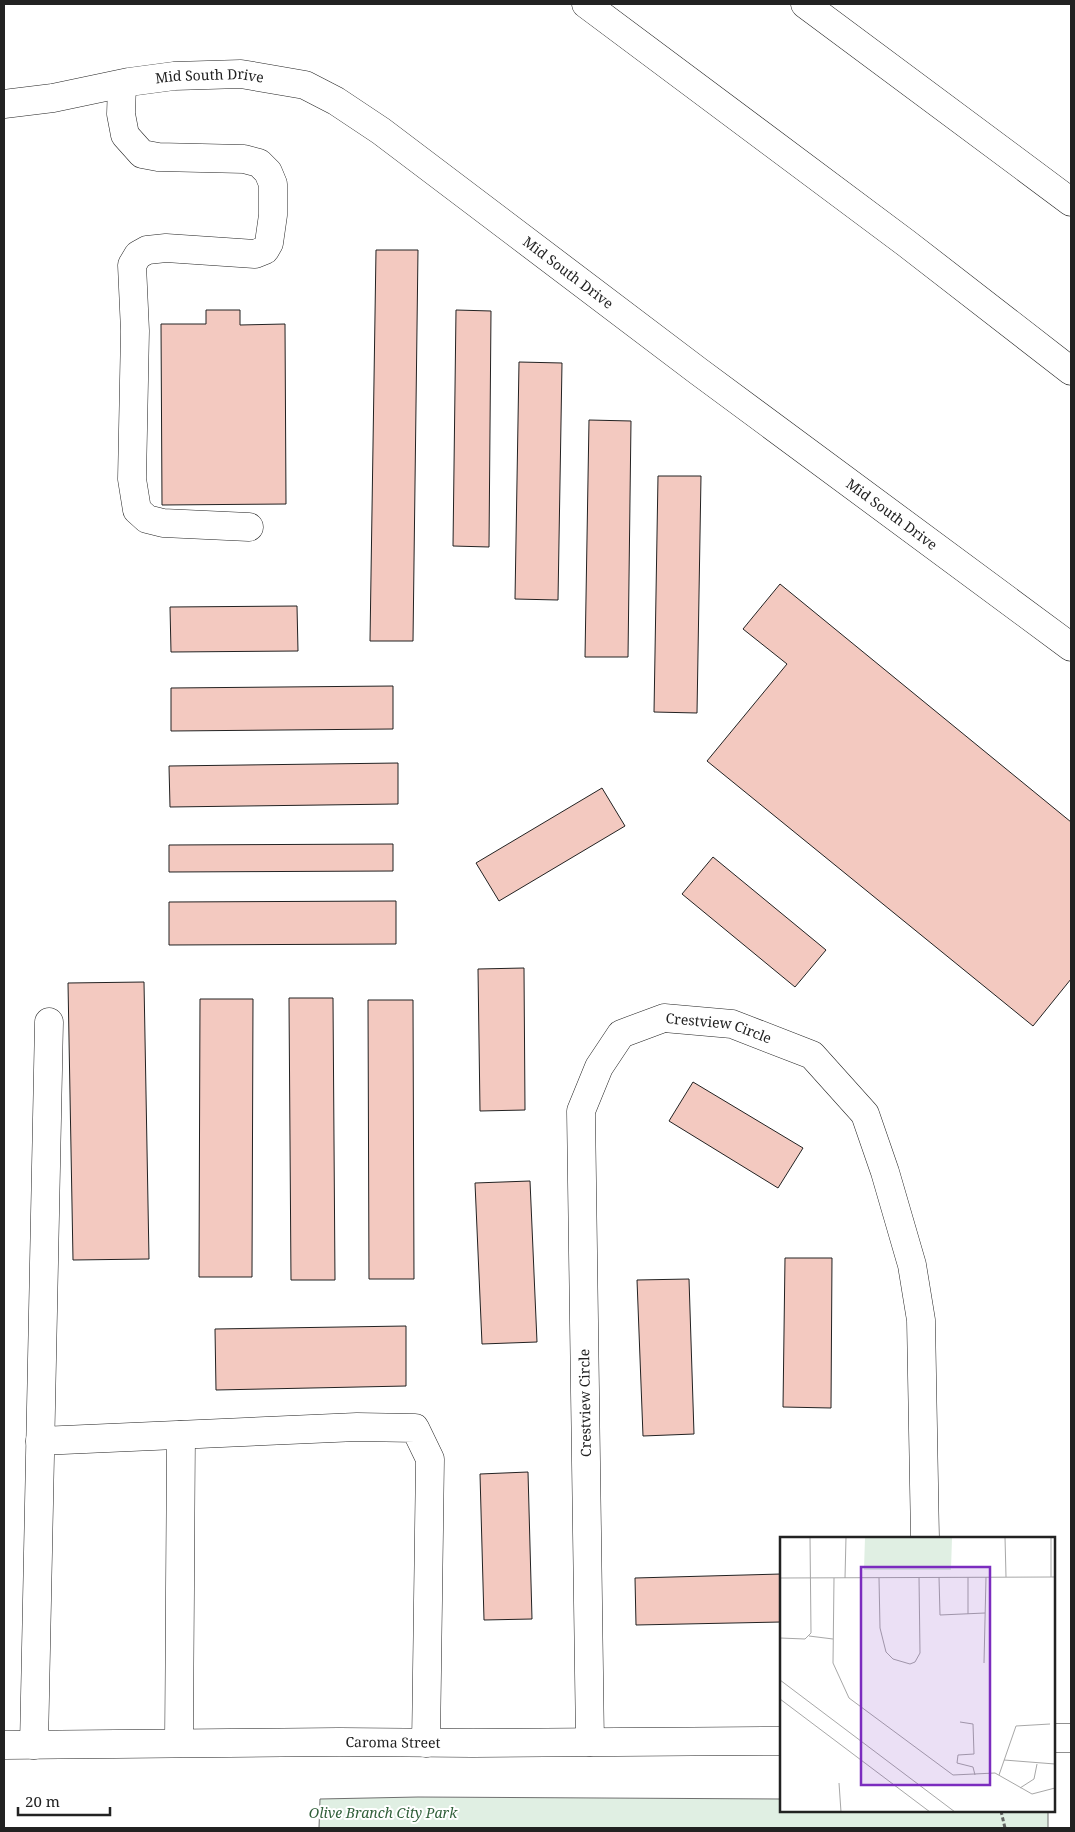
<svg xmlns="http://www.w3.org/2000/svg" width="1075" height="1832" font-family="'Noto Serif',serif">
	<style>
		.green { fill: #e0efe3; stroke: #6f6f6f }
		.building { fill: #f3c9c0; stroke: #222 }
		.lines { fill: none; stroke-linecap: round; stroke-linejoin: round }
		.minor-casing { stroke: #222; stroke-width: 29 }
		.highway-casing { stroke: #222; stroke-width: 29 }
		.path { stroke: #646464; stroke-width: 3; stroke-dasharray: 4 2.5; stroke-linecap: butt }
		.minor { stroke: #fff; stroke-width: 28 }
		.highway { stroke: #fff; stroke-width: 28 }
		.labels { text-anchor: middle; stroke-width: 4; stroke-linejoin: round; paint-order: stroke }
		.street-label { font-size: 14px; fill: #222; stroke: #fff }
		.park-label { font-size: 14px; font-style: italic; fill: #2f5e38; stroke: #fff }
		.inset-road { fill: none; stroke: #a7a7a7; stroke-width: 1 }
		.view { fill: #7b2cbf; fill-opacity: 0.15; stroke: #7b2cbf; stroke-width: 2.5 }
		.inset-edge { fill: none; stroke: #222; stroke-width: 2.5 }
	</style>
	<rect width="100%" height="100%" fill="#fff"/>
	<path class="green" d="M418 1797 781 1799V1811H1048V1828H319L320 1799Z"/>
	<g class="building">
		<path d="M376 250H418L413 641H370Z"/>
		<path d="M206 310H240V325L285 324 286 504 162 505 161 324H206Z"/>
		<path d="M456 310 491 311 489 547 453 546Z"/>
		<path d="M519 362 562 363 558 600 515 599Z"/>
		<path d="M589 420 631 421 628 657H585Z"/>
		<path d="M658 476H701L697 713 654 712Z"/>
		<path d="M780 584 1071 822V979L1033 1026 707 761 787 664 743 629Z"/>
		<path d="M297 606 298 651 171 652 170 607Z"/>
		<path d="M393 686V729L171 731V688Z"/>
		<path d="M398 763V804L170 807 169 766Z"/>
		<path d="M602 788 625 826 499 901 476 863Z"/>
		<path d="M393 844V871L169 872V845Z"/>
		<path d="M713 857 826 950 795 987 682 894Z"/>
		<path d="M396 901V944L169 945V902Z"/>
		<path d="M524 968 525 1110 480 1111 478 969Z"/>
		<path d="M144 982 149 1259 73 1260 68 983Z"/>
		<path d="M289 998H333L335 1280H291Z"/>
		<path d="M200 999H253L252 1277H199Z"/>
		<path d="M368 1000H413L414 1279H369Z"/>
		<path d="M693 1082 803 1148 778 1188 669 1121Z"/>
		<path d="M530 1181 537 1342 482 1344 475 1183Z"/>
		<path d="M785 1258H832L831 1408 783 1407Z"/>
		<path d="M689 1279 694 1434 643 1436 637 1280Z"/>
		<path d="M406 1326V1386L216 1390 215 1329Z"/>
		<path d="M528 1472 532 1619 484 1620 480 1474Z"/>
		<path d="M781 1574V1622L636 1625 635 1578Z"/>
	</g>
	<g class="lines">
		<defs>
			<g id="minor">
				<path d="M122 84 121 114 125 135 142 154 158 157 244 159 259 163 268 172 273 184V215L269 243 265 250 255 254 166 248 147 250 138 255 132 265 135 331 132 479 137 510 147 519 163 523 249 527"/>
				<path id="s1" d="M4 104 53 98 129 82 174 76 241 74 305 85 336 101 381 131 698 371 1071 647"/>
				<path d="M40 1441 357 1427 415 1428 430 1459 426 1743"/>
				<path d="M1054 1738H1071"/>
				<path id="s2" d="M590 1742 581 1111 599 1067 621 1034 664 1018 732 1024 812 1055 865 1114 885 1172 912 1265 921 1320 925 1538"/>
				<path d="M179 1743 181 1435"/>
				<path id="s3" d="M4 1745 339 1742 473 1743 781 1741"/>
				<path d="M34 1745 49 1022"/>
			</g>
			<g id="highway">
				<path d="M586 4 906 243 1071 371"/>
				<path d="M805 4 1071 202"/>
			</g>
		</defs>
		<use href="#minor" class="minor-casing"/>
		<use href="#highway" class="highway-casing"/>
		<path class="path" d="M1001 1811 1005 1828"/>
		<use href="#minor" class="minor"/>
		<use href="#highway" class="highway"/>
	</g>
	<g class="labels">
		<g class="street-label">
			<text dy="5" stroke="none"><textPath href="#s1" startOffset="208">Mid South Drive</textPath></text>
			<text dy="5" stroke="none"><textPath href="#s1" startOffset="628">Mid South Drive</textPath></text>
			<text dy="5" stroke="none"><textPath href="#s1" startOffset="1032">Mid South Drive</textPath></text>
			<text dy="5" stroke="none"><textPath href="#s2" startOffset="820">Crestview Circle</textPath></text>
			<text transform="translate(585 1403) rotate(-91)" y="5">Crestview Circle</text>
			<text dy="5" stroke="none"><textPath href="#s3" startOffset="389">Caroma Street</textPath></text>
		</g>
		<g class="park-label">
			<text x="383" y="1818">Olive Branch City Park</text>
		</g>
	</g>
	<g transform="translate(780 1537)">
		<rect width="275" height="275" fill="#fff"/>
		<path d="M85 0H172L171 33H84Z" fill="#e0efe3"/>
		<path class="inset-road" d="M225 0 226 40M271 0V40M159 40 160 78 205 76M0 41 275 40M54 41 53 126 69 161 173 238 215 236 252 257 275 251M65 41 66 0M99 41 100 91 106 115 113 122 130 127 135 125 140 116 139 40M188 77V40M29 99 53 102M0 101 25 102 31 96 30 0M204 126 206 40M0 143 175 275M0 162 150 275M180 185 193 187 194 217 178 218 177 226 193 230 195 238M224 223 275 227M219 238 236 189 270 187M59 246 61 275M240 251 254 242 257 227"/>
		<path class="view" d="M81 30H210V248H81Z"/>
		<rect width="275" height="275" class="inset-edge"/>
	</g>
	<rect width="1075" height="1832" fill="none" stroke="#222222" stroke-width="10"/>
	<path d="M18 1807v8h92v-8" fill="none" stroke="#222222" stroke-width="2.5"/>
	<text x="25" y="1807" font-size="15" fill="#222222" stroke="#ffffff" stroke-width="4" paint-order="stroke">20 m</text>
</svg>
